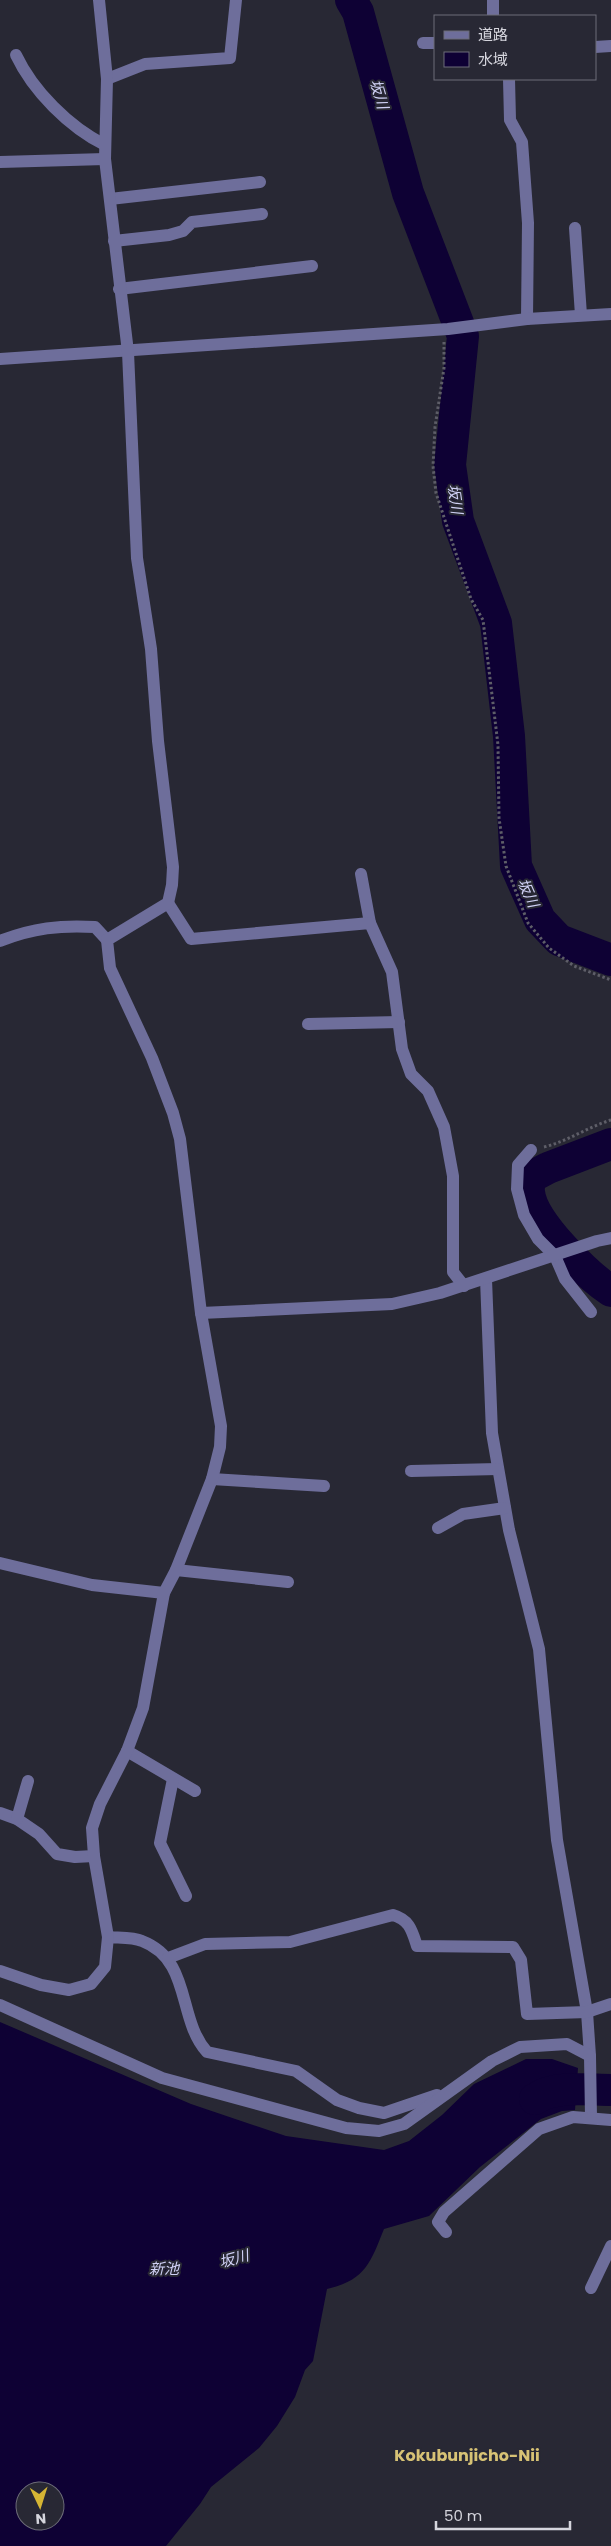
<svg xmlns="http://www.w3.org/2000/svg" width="611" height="2546" font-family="Poppins,'Noto Sans JP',sans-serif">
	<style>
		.water { fill: #0e0134; fill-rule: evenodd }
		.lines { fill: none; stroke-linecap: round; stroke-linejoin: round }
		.river { stroke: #0e0134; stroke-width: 32 }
		.path { stroke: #5e5e68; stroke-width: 3; stroke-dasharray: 2.5 2.5; stroke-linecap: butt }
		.minor { stroke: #6e6e9b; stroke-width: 12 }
		.labels { text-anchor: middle; stroke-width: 4; stroke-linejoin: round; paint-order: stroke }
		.water-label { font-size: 15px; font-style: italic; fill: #d0d1f5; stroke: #282834 }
		.quarter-label { font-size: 16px; font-weight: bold; fill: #d7c275; stroke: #282834 }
	</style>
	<rect width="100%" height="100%" fill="#282834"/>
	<path class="water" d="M0 2022 191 2104 286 2136 384 2150 409 2141 442 2115 474 2084 526 2059H552L578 2068 575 2110 562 2111 541 2119 480 2167 429 2216 384 2229C370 2264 365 2280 327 2289L313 2361 305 2370 295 2397 277 2426 259 2448 211 2487 200 2504 166 2546H0ZM25 2491H55V2521H25Z"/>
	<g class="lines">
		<g class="river">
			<path d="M351 0 358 12 408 193 463 336 450 465 458 521 496 623 509 736 516 866 540 920 559 940 611 960"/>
			<path d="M611 1144 548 1168 531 1177C530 1182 528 1188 529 1192 532 1222 587 1275 611 1291"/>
			<path d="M535 2099C555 2085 588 2090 611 2090"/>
		</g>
		<g class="path">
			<path d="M444 342V368L435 427 433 466 436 493 471 599 483 620 498 745 499 818 506 866 528 923 549 948 574 966 611 980"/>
			<path d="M544 1147C568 1141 588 1127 611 1120"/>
		</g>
		<g class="minor">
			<path d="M493 0V16"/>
			<path d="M423 43H435"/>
			<path d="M595 47 611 46"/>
			<path d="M16 55C33 91 69 127 105 145"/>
			<path d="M107 79 145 64 230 58 236 0"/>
			<path d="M509 79 510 120 522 142 528 223 527 319"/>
			<path d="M0 162 105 159"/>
			<path d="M110 199 260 182"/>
			<path d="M575 228 581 315"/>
			<path d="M114 241 169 235 183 231 192 222 262 214"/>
			<path d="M119 289 312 266"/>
			<path d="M0 359 448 329 527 319 611 314"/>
			<path d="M361 874 370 923"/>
			<path d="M168 903 191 939 370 923 392 972 402 1049 411 1074 428 1091 444 1127 453 1176V1272L464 1286"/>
			<path d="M0 941C33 928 60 925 95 927L107 940"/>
			<path d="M308 1024 399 1022"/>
			<path d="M531 1150 518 1165 517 1189 524 1215 538 1239 555 1256 565 1279 591 1312"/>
			<path d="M486 1279 492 1433 509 1530 539 1649 557 1840 587 2012 590 2056 591 2117"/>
			<path d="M201 1313 392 1304 440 1293 597 1241 611 1238"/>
			<path d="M411 1471 498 1469"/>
			<path d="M212 1479 324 1486"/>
			<path d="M438 1528 463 1514 505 1508"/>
			<path d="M0 1563 92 1585 164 1593"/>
			<path d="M176 1570 288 1582"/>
			<path d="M127 1751 195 1791"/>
			<path d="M173 1779 160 1843 186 1896"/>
			<path d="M0 1813 17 1819 39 1834 57 1854 75 1857 94 1856"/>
			<path d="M17 1819 28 1781"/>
			<path d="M108 1937C118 1938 133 1937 142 1941 192 1960 177 2019 207 2052L296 2071 337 2100 359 2108 384 2113 437 2095"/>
			<path d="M168 1958 205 1944 290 1942 393 1915C410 1920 412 1931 417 1946L513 1947 521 1960 527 2014 587 2012 611 2004"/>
			<path d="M0 1971 41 1985 69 1990 91 1984 105 1967 108 1937 94 1856 92 1828 100 1804 127 1751 143 1708 164 1593 176 1570 212 1479 220 1447 221 1426 201 1313 180 1139 173 1113 152 1058 110 968 107 940 168 903 172 885 173 867 158 741 151 649 137 558 128 352 105 159 107 79 99 0"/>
			<path d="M0 2005 162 2078 346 2128 379 2131 404 2124 492 2061 520 2047 567 2044 590 2056"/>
			<path d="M446 2232 438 2222 444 2212 539 2129 573 2117 611 2120"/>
			<path d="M591 2288 611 2246"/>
		</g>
	</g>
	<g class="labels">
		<g class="water-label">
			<text transform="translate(379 94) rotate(74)" y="5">坂川</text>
			<text transform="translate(455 499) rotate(82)" y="5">坂川</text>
			<text transform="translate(528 893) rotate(66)" y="5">坂川</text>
			<text transform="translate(234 2259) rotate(-15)" y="5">坂川</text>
			<text x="164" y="2274">新池</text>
		</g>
		<g class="quarter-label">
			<text x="467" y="2461">Kokubunjicho-Nii</text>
		</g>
	</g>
	<rect x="434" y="15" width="162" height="65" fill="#282834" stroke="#6d6d78"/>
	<rect x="444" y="31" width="25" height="8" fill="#6e6e9b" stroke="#6d6d78"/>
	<text x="478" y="40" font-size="15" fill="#d5d5dd">道路</text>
	<rect x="444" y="52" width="25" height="15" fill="#0e0134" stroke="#6d6d78"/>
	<text x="478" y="65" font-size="15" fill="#d5d5dd">水域</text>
	<g transform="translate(40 2506) rotate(176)"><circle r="24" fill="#282834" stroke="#6d6d78"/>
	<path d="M0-4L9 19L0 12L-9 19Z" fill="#d5b534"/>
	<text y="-8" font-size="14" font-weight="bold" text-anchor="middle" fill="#d5d5dd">N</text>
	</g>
	<path d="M436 2521v8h134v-8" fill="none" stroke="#d5d5dd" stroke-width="2.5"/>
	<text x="444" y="2521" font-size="15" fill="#d5d5dd" stroke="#282834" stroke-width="4" paint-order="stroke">50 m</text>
</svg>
